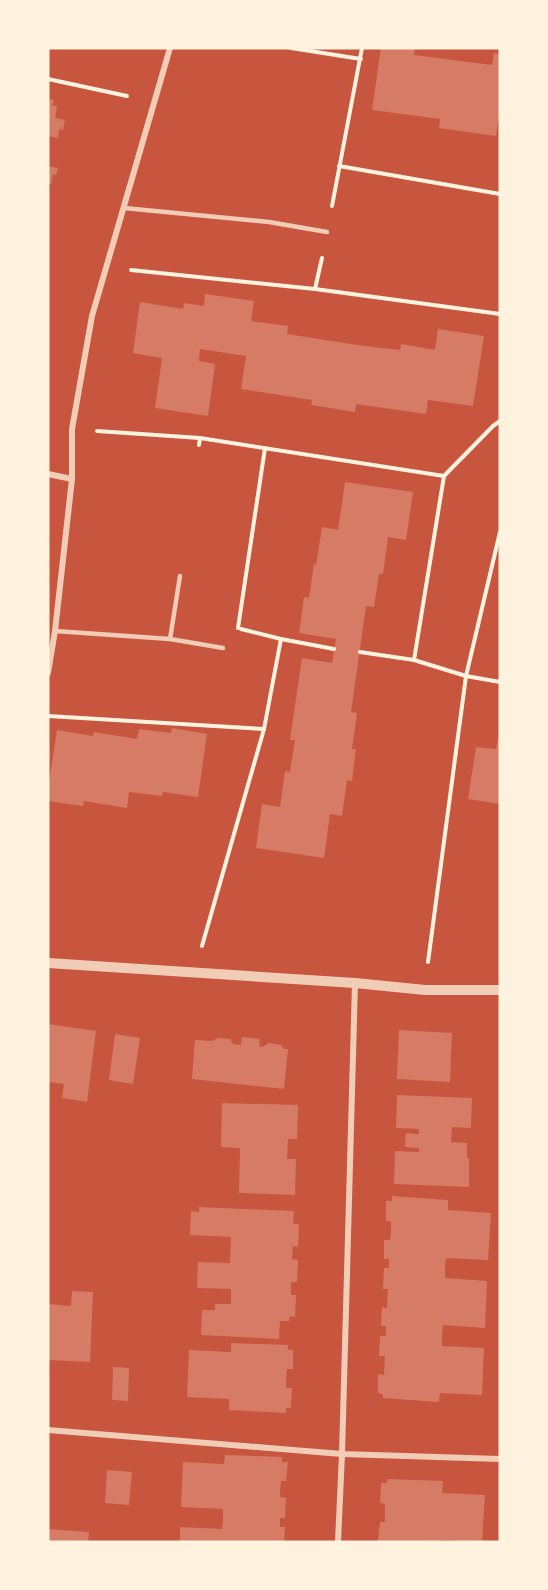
<svg xmlns="http://www.w3.org/2000/svg" width="548" height="1590" font-family="Barlow,sans-serif">
	<style>
		.building { fill: #d67c66 }
		.lines { fill: none; stroke-linecap: round; stroke-linejoin: round }
		.path { stroke: #fff3e0; stroke-width: 4 }
		.service { stroke: #f1ccb7; stroke-width: 4.5 }
		.minor { stroke: #f1ccb7; stroke-width: 6 }
		.tertiary { stroke: #f1ccb7; stroke-width: 10 }
	</style>
	<rect width="100%" height="100%" fill="#c8553d"/>
	<g class="building">
		<path d="M381 48H415L414 55 492 65 494 53 500 54V116L499 115 496 136 439 128 440 119 372 110Z"/>
		<path d="M48 99 54 100 52 105 57 106 55 118 65 120 63 130 59 129 58 138 48 136Z"/>
		<path d="M48 166 58 168 56 175 53 174 51 184H48Z"/>
		<path d="M205 294 254 301 251 321 288 326 287 334 364 346 400 350 401 344 435 350 438 329 484 336 473 406 428 400 426 414 356 404 355 412 311 405 312 400 241 389 246 356 200 349 199 361 215 364 208 416 155 408 162 358 133 353 140 302 183 309 184 303 204 306Z"/>
		<path d="M345 482 413 492 406 540 388 537 383 574H379L374 607 366 606 351 712 357 713 352 749H356L352 781 347 780 342 816 330 814 324 858 256 848 262 804 280 807 285 771 290 772 295 740H290L302 658 332 663 336 639 299 633 304 597 309 598 314 564 316 565 322 527 338 530Z"/>
		<path d="M172 728 207 734 198 797 163 792 162 796 129 792 127 808 84 801 83 806 48 801V789L57 730 93 736 94 732 137 739 139 729 171 733Z"/>
		<path d="M499 734H500V804L468 799 476 747 496 749Z"/>
		<path d="M48 1024 96 1031 87 1102 62 1098 64 1084 48 1082Z"/>
		<path d="M399 1030 452 1033 450 1082 397 1079Z"/>
		<path d="M115 1034 140 1038 133 1084 109 1080Z"/>
		<path d="M242 1037 260 1039 259 1046 263 1047 268 1043 281 1045 284 1049H288L284 1089 192 1079 195 1040 212 1041 218 1038 230 1039 233 1044 241 1045Z"/>
		<path d="M397 1095 472 1098 471 1128 452 1127 451 1142 467 1143V1158H469V1187L394 1184 395 1151 419 1152V1148L405 1147 406 1133 419 1134V1129L396 1128Z"/>
		<path d="M222 1103 298 1105 297 1139H288L287 1159H296L295 1195 239 1193 240 1148 221 1147Z"/>
		<path d="M392 1196 448 1200V1210L491 1213 488 1260 446 1258 445 1267V1278L487 1281 485 1328 443 1325 442 1335V1346L484 1348 482 1395 440 1393 439 1402 383 1398V1394L378 1393V1374L384 1375 385 1356H379L380 1336H386V1326H381L382 1307 387 1308 388 1289H383L384 1268H389V1259H384V1240H390L391 1231V1221H386V1201H392Z"/>
		<path d="M199 1207 294 1211 293 1224H299L298 1247 293 1246 292 1259 298 1260 297 1282H291V1295H296L295 1317 290 1316 289 1321H280L279 1339 201 1335 202 1310H215V1304H231V1289L197 1288 198 1262 230 1263 231 1237 190 1235 191 1211 199 1212Z"/>
		<path d="M72 1291 93 1292 90 1362 48 1360V1304L71 1306Z"/>
		<path d="M231 1343 288 1345V1350H293V1369H287L286 1378V1388H292L291 1408H286V1413L229 1410V1399L187 1397 189 1350 231 1352Z"/>
		<path d="M113 1367 129 1368 128 1401 112 1400Z"/>
		<path d="M225 1455 282 1457V1462H288L286 1481H281L280 1491V1497L286 1498 285 1518H280V1527H285L284 1542H180V1527L222 1529 223 1520V1509L181 1507 183 1462 224 1464Z"/>
		<path d="M107 1470 132 1472 129 1505 105 1503Z"/>
		<path d="M387 1479 443 1481 442 1493 485 1495 482 1542 441 1540V1542H384L378 1541 380 1522H385V1504L380 1503 381 1483H387Z"/>
		<path d="M48 1529 89 1532 88 1542H48Z"/>
	</g>
	<g class="lines">
		<g class="path">
			<path d="M291 48 361 59"/>
			<path d="M48 79 127 96"/>
			<path d="M339 166 500 194"/>
			<path d="M332 206 362 48"/>
			<path d="M131 270 315 289 500 314"/>
			<path d="M315 289 322 258"/>
			<path d="M97 431 200 438 444 476"/>
			<path d="M199 445 200 438"/>
			<path d="M238 628 265 448"/>
			<path d="M241 629 281 639 334 649"/>
			<path d="M360 652 414 660 466 676 500 682"/>
			<path d="M414 660 444 476 493 426 500 421"/>
			<path d="M48 716 264 729"/>
			<path d="M202 946 264 729 281 639"/>
			<path d="M428 962 466 676 500 532"/>
		</g>
		<g class="service">
			<path d="M124 208 269 222 327 232"/>
			<path d="M55 631 170 639 223 648"/>
			<path d="M170 639 180 576"/>
		</g>
		<g class="minor">
			<path d="M48 474 72 479"/>
			<path d="M48 673 55 631 72 479V429L92 316 170 48"/>
			<path d="M48 1430 342 1454 500 1459"/>
			<path d="M338 1542 342 1454 355 983"/>
		</g>
		<path class="tertiary" d="M48 963 355 983 425 990H500"/>
	</g>
	<rect width="548" height="1590" fill="none" stroke="#fff3e0" stroke-width="99"/>
</svg>
